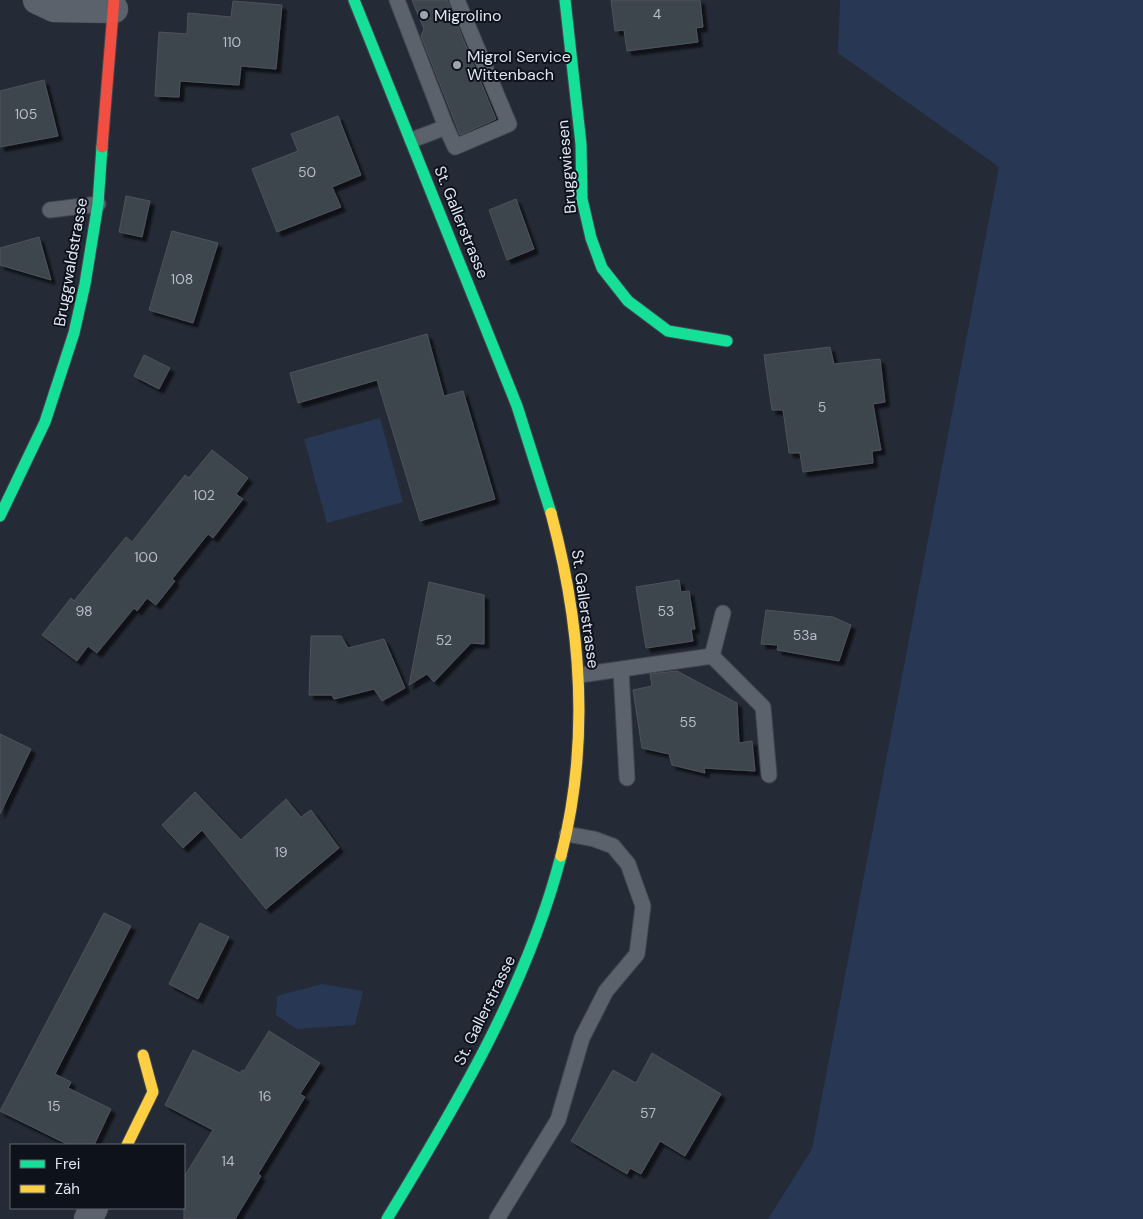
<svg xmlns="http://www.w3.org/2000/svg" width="1143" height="1219" font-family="'DM Sans',sans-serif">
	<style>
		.green { fill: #283754 }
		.building { fill: #3e444d; stroke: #4e535c; filter: url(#shadow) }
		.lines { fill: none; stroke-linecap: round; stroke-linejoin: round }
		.lane-casing { stroke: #414750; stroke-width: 17 }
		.street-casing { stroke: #414750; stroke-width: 29 }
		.fast-casing { stroke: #414750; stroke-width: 13 }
		.slow-casing { stroke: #414750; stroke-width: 13 }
		.jam-casing { stroke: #414750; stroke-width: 13 }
		.lane { stroke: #5c626b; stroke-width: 15 }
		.street { stroke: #5c626b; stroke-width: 28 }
		.fast { stroke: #16e098; stroke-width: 11 }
		.slow { stroke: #ffcf43; stroke-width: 11 }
		.jam { stroke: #f24e42; stroke-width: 11 }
		.poi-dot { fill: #9da4b0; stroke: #0e121b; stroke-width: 2 }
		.labels { text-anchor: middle; stroke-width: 4; stroke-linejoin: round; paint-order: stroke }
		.number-label { font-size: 14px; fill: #b6bdc9 }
		.poi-label { font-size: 16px; fill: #dee5f2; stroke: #0e121b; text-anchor: start }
		.street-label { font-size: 16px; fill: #dee5f2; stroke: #0e121b }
	</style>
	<defs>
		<filter id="shadow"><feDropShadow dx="4.5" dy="4.5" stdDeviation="1" flood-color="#0009"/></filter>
	</defs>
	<rect width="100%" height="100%" fill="#252b36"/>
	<g class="green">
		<path d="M840 0H1143V1219H768L812 1149 999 167 838 53Z"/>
		<path d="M380 418 403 502 327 523 304 439Z"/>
		<path d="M322 984 363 991 355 1025 297 1029 276 1015 277 996Z"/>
	</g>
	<g class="building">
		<path d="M412 0H447L496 119 460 135 421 36 424 29Z"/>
		<path d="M611 0H700L703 27 696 28 698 42 627 51 624 30 615 31Z"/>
		<path d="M233 1 282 5 276 69 241 66 239 85 180 81 179 97 155 96 159 32 187 34 188 13 231 17Z"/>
		<path d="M44 80 58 136 0 147V91Z"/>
		<path d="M338 116 361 175 332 187 341 207 277 232 252 169 298 151 291 134Z"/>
		<path d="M126 196 150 201 142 237 119 232Z"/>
		<path d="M516 199 534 249 507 260 489 210Z"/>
		<path d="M172 231 218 243 193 323 149 310Z"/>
		<path d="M39 237 51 280 0 265V248Z"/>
		<path d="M427 334 444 396 463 391 495 499 420 521 377 380 298 403 290 373Z"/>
		<path d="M830 347 834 364 880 359 885 402 873 404 881 450 872 451 873 463 803 472 800 453H789L783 410H772L764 355Z"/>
		<path d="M144 355 170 368 159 389 134 376Z"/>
		<path d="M212 450 248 478 236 494 243 499 213 538 208 534 172 579 175 581 156 605 147 598 137 611 134 608 97 653 88 646 77 661 42 635 71 598 74 601 126 537 132 542 185 475 189 478Z"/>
		<path d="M679 580 681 592 689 591 695 629H691L693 641 646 648 636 587Z"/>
		<path d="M429 582 484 595V644L471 643 434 682 427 674 409 685Z"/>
		<path d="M766 610 833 617 851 625 839 661 777 650 778 645 761 644Z"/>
		<path d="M311 636H341L348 648 384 639 405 688 382 701 374 689 334 699 332 695H309Z"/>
		<path d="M677 671 737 703 739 743 752 741 755 771 704 768 705 773 672 765 669 754 642 748 633 690 652 686 650 674Z"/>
		<path d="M0 734 31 749 0 814Z"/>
		<path d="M195 792 241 840 286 799 301 817 311 810 339 848 266 909 202 830 183 848 162 825Z"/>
		<path d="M104 913 131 926 55 1074 71 1082 68 1088 111 1109 94 1145H69L0 1111Z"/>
		<path d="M200 923 229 937 198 999 169 984Z"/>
		<path d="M269 1031 320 1063 300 1094 305 1097 258 1174 261 1176 235 1219H184V1177L213 1130 165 1105 193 1050 240 1073 242 1070 244 1071Z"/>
		<path d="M652 1053 721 1094 685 1156 660 1141 641 1174 630 1168 627 1174 571 1141 613 1070 636 1083Z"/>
	</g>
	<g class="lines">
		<defs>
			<g id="lane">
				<path d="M397 0 446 127"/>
				<path d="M412 140 446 127 455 147 509 124 457 0"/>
				<path d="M50 210 98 204"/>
				<path d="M712 656 723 613"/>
				<path d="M621 670 627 778"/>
				<path d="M580 675 712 656 763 707 769 775"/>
				<path d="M497 1219 558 1120 582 1038 606 991 637 954 643 906 628 864 613 846 594 839 567 834"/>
			</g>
			<g id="street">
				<path d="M37 0 54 8 114 9"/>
				<path d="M88 1219 94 1208"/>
			</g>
			<g id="fast">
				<path d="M354 0 517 406 551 513"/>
				<path d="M565 0 581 144 582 199 591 238 602 268 628 301 668 331 727 341"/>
				<path d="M0 516 45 422 74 333 85 284 98 204 102 147"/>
				<path d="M387 1219C457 1104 527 987 561 856"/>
			</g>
			<g id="slow">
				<path d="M551 513C581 624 590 743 561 856"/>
				<path d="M127 1145 153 1092 143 1055"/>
			</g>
			<path id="jam" d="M102 147 114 0"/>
		</defs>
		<use href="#lane" class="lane-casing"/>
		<use href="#street" class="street-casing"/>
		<use href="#fast" class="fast-casing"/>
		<use href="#slow" class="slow-casing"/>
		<use href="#jam" class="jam-casing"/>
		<use href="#lane" class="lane"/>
		<use href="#street" class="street"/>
		<use href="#fast" class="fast"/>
		<use href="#slow" class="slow"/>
		<use href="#jam" class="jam"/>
	</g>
	<g class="poi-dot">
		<circle cx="424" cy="15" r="5"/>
		<circle cx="457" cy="65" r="5"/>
	</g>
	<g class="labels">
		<g class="number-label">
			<text x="657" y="19">4</text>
			<text x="232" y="47">110</text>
			<text x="26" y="119">105</text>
			<text x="307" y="177">50</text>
			<text x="182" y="284">108</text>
			<text x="822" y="412">5</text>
			<text x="204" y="500">102</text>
			<text x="146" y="562">100</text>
			<text x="84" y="616">98</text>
			<text x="666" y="616">53</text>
			<text x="805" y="640">53a</text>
			<text x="444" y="645">52</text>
			<text x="688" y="727">55</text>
			<text x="281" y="857">19</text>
			<text x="265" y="1101">16</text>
			<text x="54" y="1111">15</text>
			<text x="648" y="1118">57</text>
			<text x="228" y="1166">14</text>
		</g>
		<g class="poi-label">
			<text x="434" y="21">Migrolino</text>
			<text x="467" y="62">Migrol Service<tspan x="467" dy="18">Wittenbach</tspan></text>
		</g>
		<g class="street-label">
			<text transform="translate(566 167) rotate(-95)" y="6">Bruggwiesen</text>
			<text transform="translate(462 222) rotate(68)" y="6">St. Gallerstrasse</text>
			<text transform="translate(70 262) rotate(-80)" y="6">Bruggwaldstrasse</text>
			<text transform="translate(586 609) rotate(82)" y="6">St. Gallerstrasse</text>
			<text transform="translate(484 1010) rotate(-64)" y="6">St. Gallerstrasse</text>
		</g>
	</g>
	<rect x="10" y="1144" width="175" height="65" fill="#0e121b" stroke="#616671"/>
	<rect x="20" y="1160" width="25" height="8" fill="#16e098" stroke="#616671"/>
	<text x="55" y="1169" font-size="15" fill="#dee5f2">Frei</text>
	<rect x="20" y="1185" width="25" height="8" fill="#ffcf43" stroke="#616671"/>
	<text x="55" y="1194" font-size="15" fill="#dee5f2">Zäh</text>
</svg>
